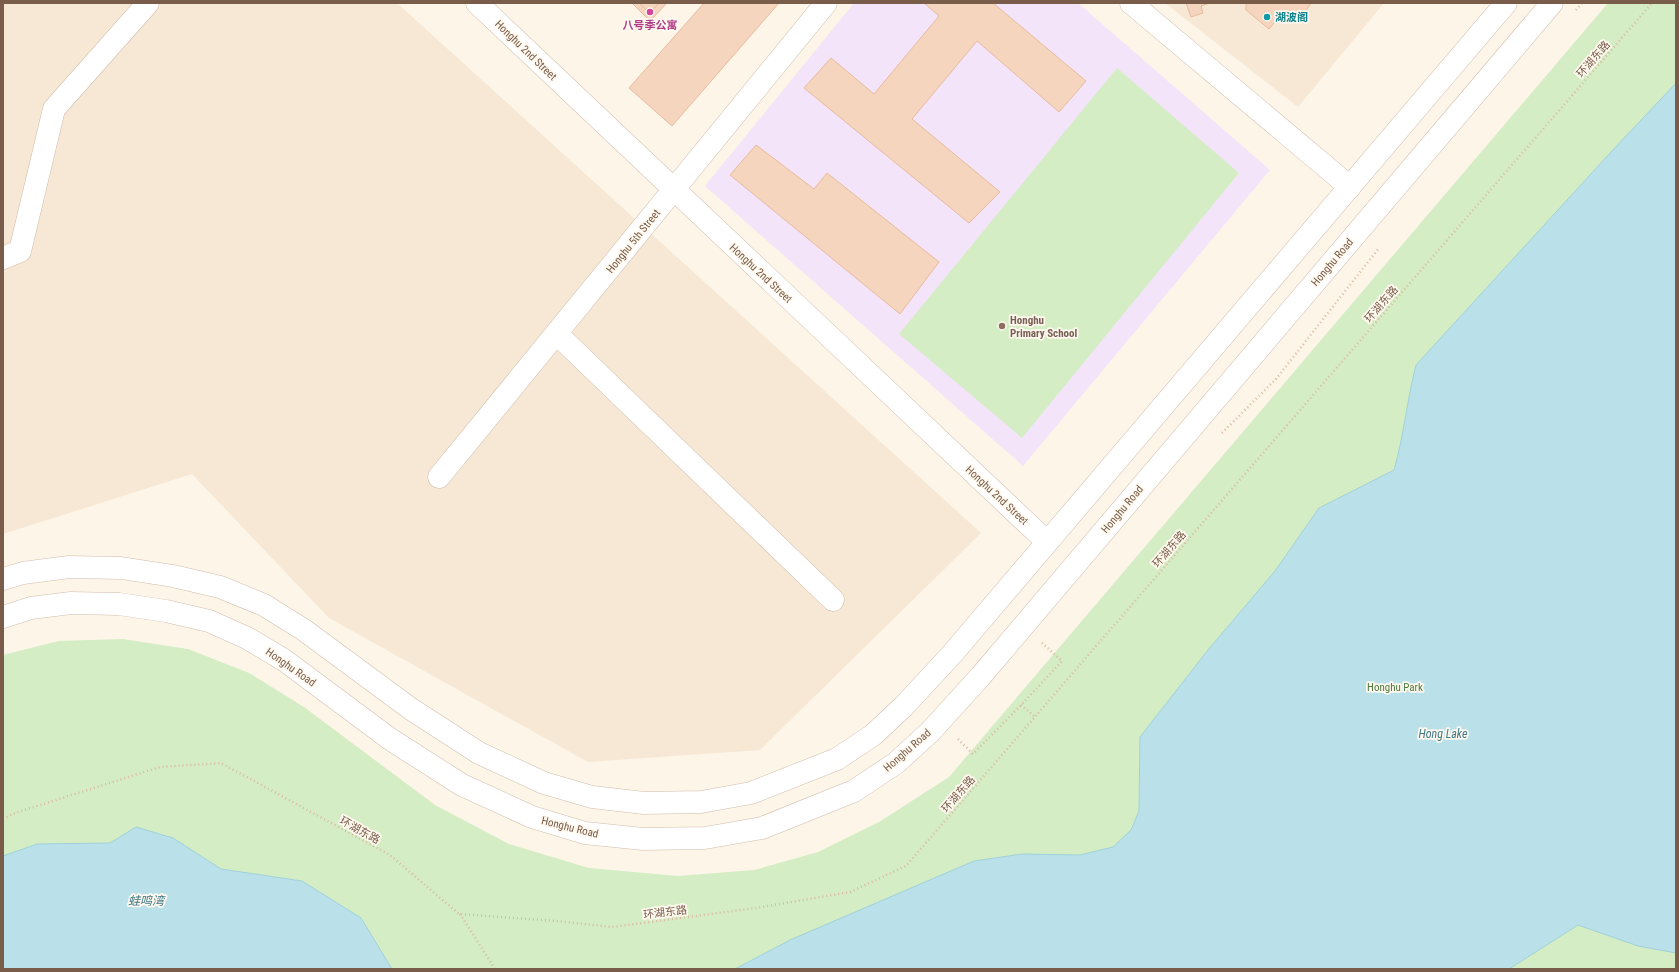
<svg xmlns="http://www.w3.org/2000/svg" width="1679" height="972" font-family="'Roboto Condensed','Noto Sans SC',sans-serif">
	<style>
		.residential { fill: #f6e8d5 }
		.education { fill: #f3e4fa }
		.green { fill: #d4edc4 }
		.water { fill: #bae1e9; stroke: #a0d1db }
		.building { fill: #f5d5be; stroke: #e8bb9d }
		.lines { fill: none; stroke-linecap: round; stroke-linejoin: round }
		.minor-casing { stroke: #d0bdac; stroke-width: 23 }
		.path { stroke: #dab8a0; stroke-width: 2.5; stroke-dasharray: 1 3; stroke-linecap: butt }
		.minor { stroke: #fff; stroke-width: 22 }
		.hotel-dot { fill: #d1479c; stroke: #fff9ef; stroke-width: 1.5 }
		.culture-dot { fill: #0f9aa8; stroke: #fff9ef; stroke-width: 1.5 }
		.education-dot { fill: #8d6e63; stroke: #fff9ef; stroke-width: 1.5 }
		.labels { text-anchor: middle; stroke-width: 3.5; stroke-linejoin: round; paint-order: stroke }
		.culture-label { font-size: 11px; font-weight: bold; fill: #0d838f; stroke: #fff9ef; text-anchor: start }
		.hotel-label { font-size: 11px; font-weight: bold; fill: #b23c85; stroke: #fff9ef }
		.street-label { font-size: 11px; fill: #795c4a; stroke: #fff9ef }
		.education-label { font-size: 11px; font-weight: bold; fill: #785e54; stroke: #fff9ef; text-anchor: start }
		.park-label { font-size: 11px; fill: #4e7a3e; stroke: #fff9ef }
		.water-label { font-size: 12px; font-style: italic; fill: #3f7987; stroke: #fff9ef }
	</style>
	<rect width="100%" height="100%" fill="#fdf5e8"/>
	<g class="residential">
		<path d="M3 3H397L981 533 760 750 588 762 329 618 192 474 3 534Z"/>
		<path d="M1165 3H1384L1298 107Z"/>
	</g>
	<path class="education" d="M854 3H1078L1270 170 1023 466 705 186Z"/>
	<g class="green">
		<path d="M1608 3H1676V969H3V655L59 641 123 639 188 649 249 673 304 707 435 805 509 844 589 868 678 876 754 870 818 852 879 822 949 777Z"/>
		<path d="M1117 68 1239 173 1022 438 899 334Z"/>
	</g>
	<g class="water">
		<path d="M1676 83V953L1638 946 1578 925 1509 969H735L790 940 974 861 1022 854 1080 855 1113 847 1131 830 1139 811 1140 737 1208 650 1275 571 1319 508 1394 470C1404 435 1407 400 1416 365L1611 152Z"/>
		<path d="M136 827 173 838 221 869 302 881 361 918 392 969H3V856L37 844 110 843Z"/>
	</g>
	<g class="building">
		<path d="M632 3H667L650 21Z"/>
		<path d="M639 3H659L650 13Z"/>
		<path d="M704 3H779L672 126 629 88Z"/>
		<path d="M924 3H993L1086 81 1059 112 977 41 912 119 1000 192 969 223 804 88 831 58 874 94 939 16Z"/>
		<path d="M1186 3H1210L1201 6 1203 13 1191 17Z"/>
		<path d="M1246 3H1311L1298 23 1284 11 1269 29 1246 10Z"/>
		<path d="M756 145 814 189 827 173 939 262 900 314 730 175Z"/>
	</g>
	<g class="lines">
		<defs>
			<g id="minor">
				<path d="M477 3 1047 542"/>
				<path d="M1131 3 1350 187"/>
				<path d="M3 258 20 251 54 109 148 3"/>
				<path d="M557 334 833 600"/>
				<path d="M439 477 826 3"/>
				<path d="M3 579 23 573 69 567 121 568 173 576 220 587 264 605 304 630 411 709 479 753 544 783 592 797 644 803 701 802 751 793 837 759 873 735 904 706 953 653 1506 3"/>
				<path d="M3 617 31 608 71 603 119 604 166 611 209 621 247 638 284 660 390 739 462 785 532 817 585 833 643 839 705 838 762 828 854 791 896 763 930 732 980 677 1552 3"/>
			</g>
		</defs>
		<use href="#minor" class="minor-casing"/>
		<g class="path">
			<path d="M1576 10 1582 3"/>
			<path d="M1222 433 1276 379 1379 248"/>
			<path d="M1021 705 1035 717"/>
			<path d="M958 739 973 754 1021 705 1062 661 1041 642"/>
			<path d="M3 819 15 813 160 767 221 763 390 855 459 914 556 921 612 927 756 908 850 892 906 866 1652 3"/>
			<path d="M460 914 495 969"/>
		</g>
		<use href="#minor" class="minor"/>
	</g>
	<circle class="hotel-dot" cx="650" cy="12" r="4"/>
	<circle class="culture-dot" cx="1267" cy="17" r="4"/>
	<circle class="education-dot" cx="1002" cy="326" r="4"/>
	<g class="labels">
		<g class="culture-label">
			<text x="1275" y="21">湖波阁</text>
		</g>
		<g class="hotel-label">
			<text x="650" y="29">八号季公寓</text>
		</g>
		<g class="street-label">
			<text transform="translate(526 50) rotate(44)" y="4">Honghu 2nd Street</text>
			<text transform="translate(1593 59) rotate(-49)" y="4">环湖东路</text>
			<text transform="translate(633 241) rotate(-51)" y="4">Honghu 5th Street</text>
			<text transform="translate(1332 262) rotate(-50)" y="4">Honghu Road</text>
			<text transform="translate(761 273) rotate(43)" y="4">Honghu 2nd Street</text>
			<text transform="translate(1381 304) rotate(-49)" y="4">环湖东路</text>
			<text transform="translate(997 495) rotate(43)" y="4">Honghu 2nd Street</text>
			<text transform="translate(1122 509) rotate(-50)" y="4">Honghu Road</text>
			<text transform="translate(1169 549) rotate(-49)" y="4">环湖东路</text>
			<text transform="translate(291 667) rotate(35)" y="4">Honghu Road</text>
			<text transform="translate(907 750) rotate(-41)" y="4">Honghu Road</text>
			<text transform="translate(958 794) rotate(-49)" y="4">环湖东路</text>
			<text transform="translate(570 827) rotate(14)" y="4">Honghu Road</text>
			<text transform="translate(360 830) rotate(29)" y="4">环湖东路</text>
			<text transform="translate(665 912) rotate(-7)" y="4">环湖东路</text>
		</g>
		<g class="education-label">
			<text x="1010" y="324">Honghu<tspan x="1010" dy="13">Primary School</tspan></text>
		</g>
		<g class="park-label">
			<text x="1395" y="691">Honghu Park</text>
		</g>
		<g class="water-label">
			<text x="1443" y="738">Hong Lake</text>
			<text x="146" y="905">蛙鸣湾</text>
		</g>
	</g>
	<rect width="1679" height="972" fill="none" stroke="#795c4a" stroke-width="8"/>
</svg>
